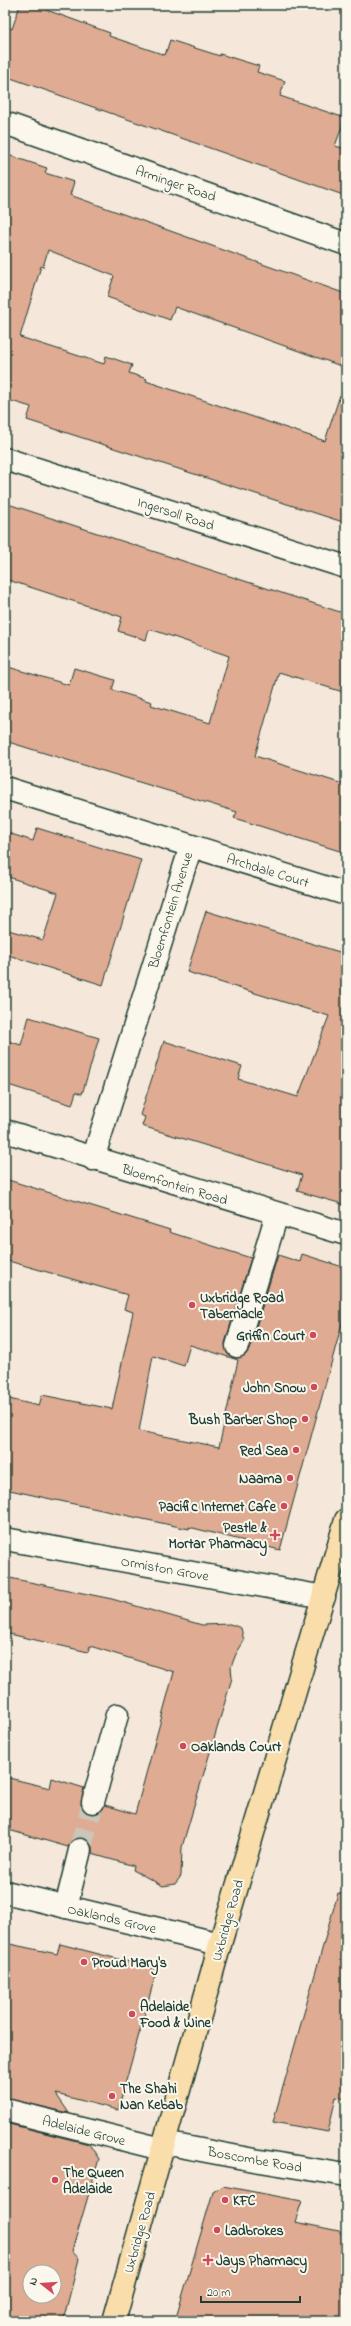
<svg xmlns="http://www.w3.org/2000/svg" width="351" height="2326" font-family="'Indie Flower',sans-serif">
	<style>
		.building { fill: #dfab92; stroke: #1f3d34; fill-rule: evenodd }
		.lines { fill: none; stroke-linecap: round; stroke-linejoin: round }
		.minor-tunnel { stroke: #cac6b9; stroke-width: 22; stroke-dasharray: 22 11; stroke-linecap: butt }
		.minor-casing { stroke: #1f3d34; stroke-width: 25 }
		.major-casing { stroke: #1f3d34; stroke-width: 25 }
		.minor { stroke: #fbf7ec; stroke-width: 22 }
		.major { stroke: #f9deab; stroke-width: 22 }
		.poi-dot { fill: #d1495b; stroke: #fbf7ec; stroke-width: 1.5 }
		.labels { text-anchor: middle; stroke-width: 4; stroke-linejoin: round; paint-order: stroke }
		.street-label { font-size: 14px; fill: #1f3d34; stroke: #fbf7ec }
		.poi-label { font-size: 14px; font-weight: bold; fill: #1f3d34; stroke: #fbf7ec; text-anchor: start }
	</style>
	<rect width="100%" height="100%" fill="#f5e8da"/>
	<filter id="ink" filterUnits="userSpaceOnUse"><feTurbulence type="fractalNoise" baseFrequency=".025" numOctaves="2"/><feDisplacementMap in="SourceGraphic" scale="8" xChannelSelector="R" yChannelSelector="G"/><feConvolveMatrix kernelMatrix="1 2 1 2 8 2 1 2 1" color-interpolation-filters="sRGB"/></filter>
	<g filter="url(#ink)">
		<g class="building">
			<path d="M20 5H31L55 13 110 33 109 36 165 55 170 40 220 56V54L259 66 257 72 285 81 280 96 345 118 335 146 346 149V196L5 76V26L12 29Z"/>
			<path d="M5 154 47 168 45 173 74 182 70 195 346 294V351L341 366 175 307 170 320 107 297 114 276 48 250 43 267 41 266 20 337 104 364 106 356 132 365 129 373 147 379 146 381 325 441 340 395 346 396V523L27 420 31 407 5 399Z"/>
			<path d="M5 503 346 614V693L279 672 255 756 346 785V853L234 818 237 812 5 741V666L69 685 74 668 115 680 112 690 152 702 151 705 210 723 229 656 156 631 149 630 146 640 118 631 122 617 5 579Z"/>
			<path d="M37 828 141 860 103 985 5 954V929L43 940 58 893 5 876V832L33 841Z"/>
			<path d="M206 911 346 954V1205L297 1191 302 1175 142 1126 145 1117 140 1115 164 1041 242 1066 238 1079 298 1097 329 1016 187 972Z"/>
			<path d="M29 1017 99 1038 82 1094 76 1092 72 1105 5 1084V1040L21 1045Z"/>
			<path d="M5 1179 170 1230 169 1232 251 1258 225 1343 228 1354 234 1358 245 1355 249 1350 278 1255 300 1262 302 1254 346 1268V1309L280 1550 189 1527V1529L5 1489V1398L39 1406 42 1395 112 1409 133 1312 124 1309 128 1295 5 1260ZM190 1345 238 1360 219 1447 139 1431 153 1356 184 1366Z"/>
			<path d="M5 1577 112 1599 202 1625 230 1624 241 1628 244 1641 236 1654 231 1667 232 1678 182 1847 181 1876 175 1884 163 1886 133 1870 134 1866 92 1854V1846L83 1838H76L68 1847 5 1829V1777L50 1788 52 1778 84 1788 81 1805 84 1810 89 1814H97L105 1805 135 1814 174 1672 90 1646 88 1652 5 1633Z"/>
			<path d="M338 1893 346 1894V2099L336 2097 328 2132 273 2122Z"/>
			<path d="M5 1943 57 1954 60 1944 157 1969 118 2110 56 2094 69 2113 5 2098Z"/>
			<path d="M5 2123 89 2144 99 2159 72 2251 79 2259 63 2321H5ZM30 2272H54V2296H30Z"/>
			<path d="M223 2186 302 2201 295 2222 339 2231 346 2241V2321H175L213 2192Z"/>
		</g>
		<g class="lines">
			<path class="minor-tunnel" d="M80 1850 93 1802"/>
			<defs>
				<g id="minor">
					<path d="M5 123 346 244"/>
					<path d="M5 459 346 567"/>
					<path d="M5 788 346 894"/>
					<path d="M5 1131 346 1234"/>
					<path d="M93 1159 191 846"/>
					<path d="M237 1346 277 1214"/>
					<path d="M5 1539 324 1597"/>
					<path d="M93 1802 117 1715"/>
					<path d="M5 1892 220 1944"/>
					<path d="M66 1907 80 1850"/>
					<path d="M5 2110 162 2149"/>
					<path d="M164 2143 254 2160 346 2175"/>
				</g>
				<path id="major" d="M114 2321 220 1944 346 1520"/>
			</defs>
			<use href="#minor" class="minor-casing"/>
			<use href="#major" class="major-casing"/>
			<use href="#minor" class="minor"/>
			<use href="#major" class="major"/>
		</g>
	</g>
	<g class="poi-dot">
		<circle cx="192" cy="1305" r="4"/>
		<circle cx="313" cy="1335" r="4"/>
		<circle cx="314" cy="1387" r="4"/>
		<circle cx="305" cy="1419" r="4"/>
		<circle cx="296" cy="1450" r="4"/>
		<circle cx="290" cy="1478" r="4"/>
		<circle cx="284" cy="1506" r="4"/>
		<path d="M273 1529h4v4h4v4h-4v4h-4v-4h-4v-4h4z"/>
		<circle cx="183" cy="1746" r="4"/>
		<circle cx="84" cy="1962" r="4"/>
		<circle cx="132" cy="2014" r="4"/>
		<circle cx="112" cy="2096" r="4"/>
		<circle cx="55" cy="2180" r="4"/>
		<circle cx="225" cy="2200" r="4"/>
		<circle cx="217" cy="2230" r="4"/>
		<path d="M206 2254h4v4h4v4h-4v4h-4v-4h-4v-4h4z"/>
	</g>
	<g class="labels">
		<g class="street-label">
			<text transform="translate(176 183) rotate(19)" y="5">Arminger Road</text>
			<text transform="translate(176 513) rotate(18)" y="5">Ingersoll Road</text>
			<text transform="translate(268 870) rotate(17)" y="5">Archdale Court</text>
			<text transform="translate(170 910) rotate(-73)" y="5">Bloemfontein Avenue</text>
			<text transform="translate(175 1184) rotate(17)" y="5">Bloemfontein Road</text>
			<text transform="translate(165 1568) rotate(10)" y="5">Ormiston Grove</text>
			<text transform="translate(112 1918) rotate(13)" y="5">Oaklands Grove</text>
			<text transform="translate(227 1920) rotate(-74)" y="5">Uxbridge Road</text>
			<text transform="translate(84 2130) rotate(14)" y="5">Adelaide Grove</text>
			<text transform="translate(255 2159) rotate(10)" y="5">Boscombe Road</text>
			<text transform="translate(139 2232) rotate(-74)" y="5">Uxbridge Road</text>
		</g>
		<g class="poi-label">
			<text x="200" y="1302">Uxbridge Road<tspan x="200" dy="16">Tabernacle</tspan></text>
			<text x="305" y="1340" text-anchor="end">Griffin Court</text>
			<text x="306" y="1392" text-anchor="end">John Snow</text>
			<text x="297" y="1424" text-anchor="end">Bush Barber Shop</text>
			<text x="288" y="1455" text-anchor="end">Red Sea</text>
			<text x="282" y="1483" text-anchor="end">Naama</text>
			<text x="276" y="1511" text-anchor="end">Pacific Internet Cafe</text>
			<text x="267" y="1532" text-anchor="end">Pestle &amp;<tspan x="267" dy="16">Mortar Pharmacy</tspan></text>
			<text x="191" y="1751">Oaklands Court</text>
			<text x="92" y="1967">Proud Mary's</text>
			<text x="140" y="2011">Adelaide<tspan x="140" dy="16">Food &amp; Wine</tspan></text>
			<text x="120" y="2093">The Shahi<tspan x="120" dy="16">Nan Kebab</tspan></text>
			<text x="63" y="2177">The Queen<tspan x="63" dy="16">Adelaide</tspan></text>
			<text x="233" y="2205">KFC</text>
			<text x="225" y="2235">Ladbrokes</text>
			<text x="216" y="2265">Jays Pharmacy</text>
		</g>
	</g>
	<rect width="351" height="2326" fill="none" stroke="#fbf7ec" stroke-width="20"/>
	<rect x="10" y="10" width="331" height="2306" fill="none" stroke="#1f3d34" stroke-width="1.5" filter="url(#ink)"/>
	<g transform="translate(42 2284) rotate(287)"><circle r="19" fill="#fbf7ec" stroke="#a3ada2"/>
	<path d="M0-3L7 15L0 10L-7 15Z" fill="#d1495b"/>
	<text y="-6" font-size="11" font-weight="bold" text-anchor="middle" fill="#1f3d34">N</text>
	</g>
	<path d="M201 2296v6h99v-6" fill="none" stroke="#1f3d34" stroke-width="2"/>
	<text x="207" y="2296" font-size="12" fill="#1f3d34" stroke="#fbf7ec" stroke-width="3" paint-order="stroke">20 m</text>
</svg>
